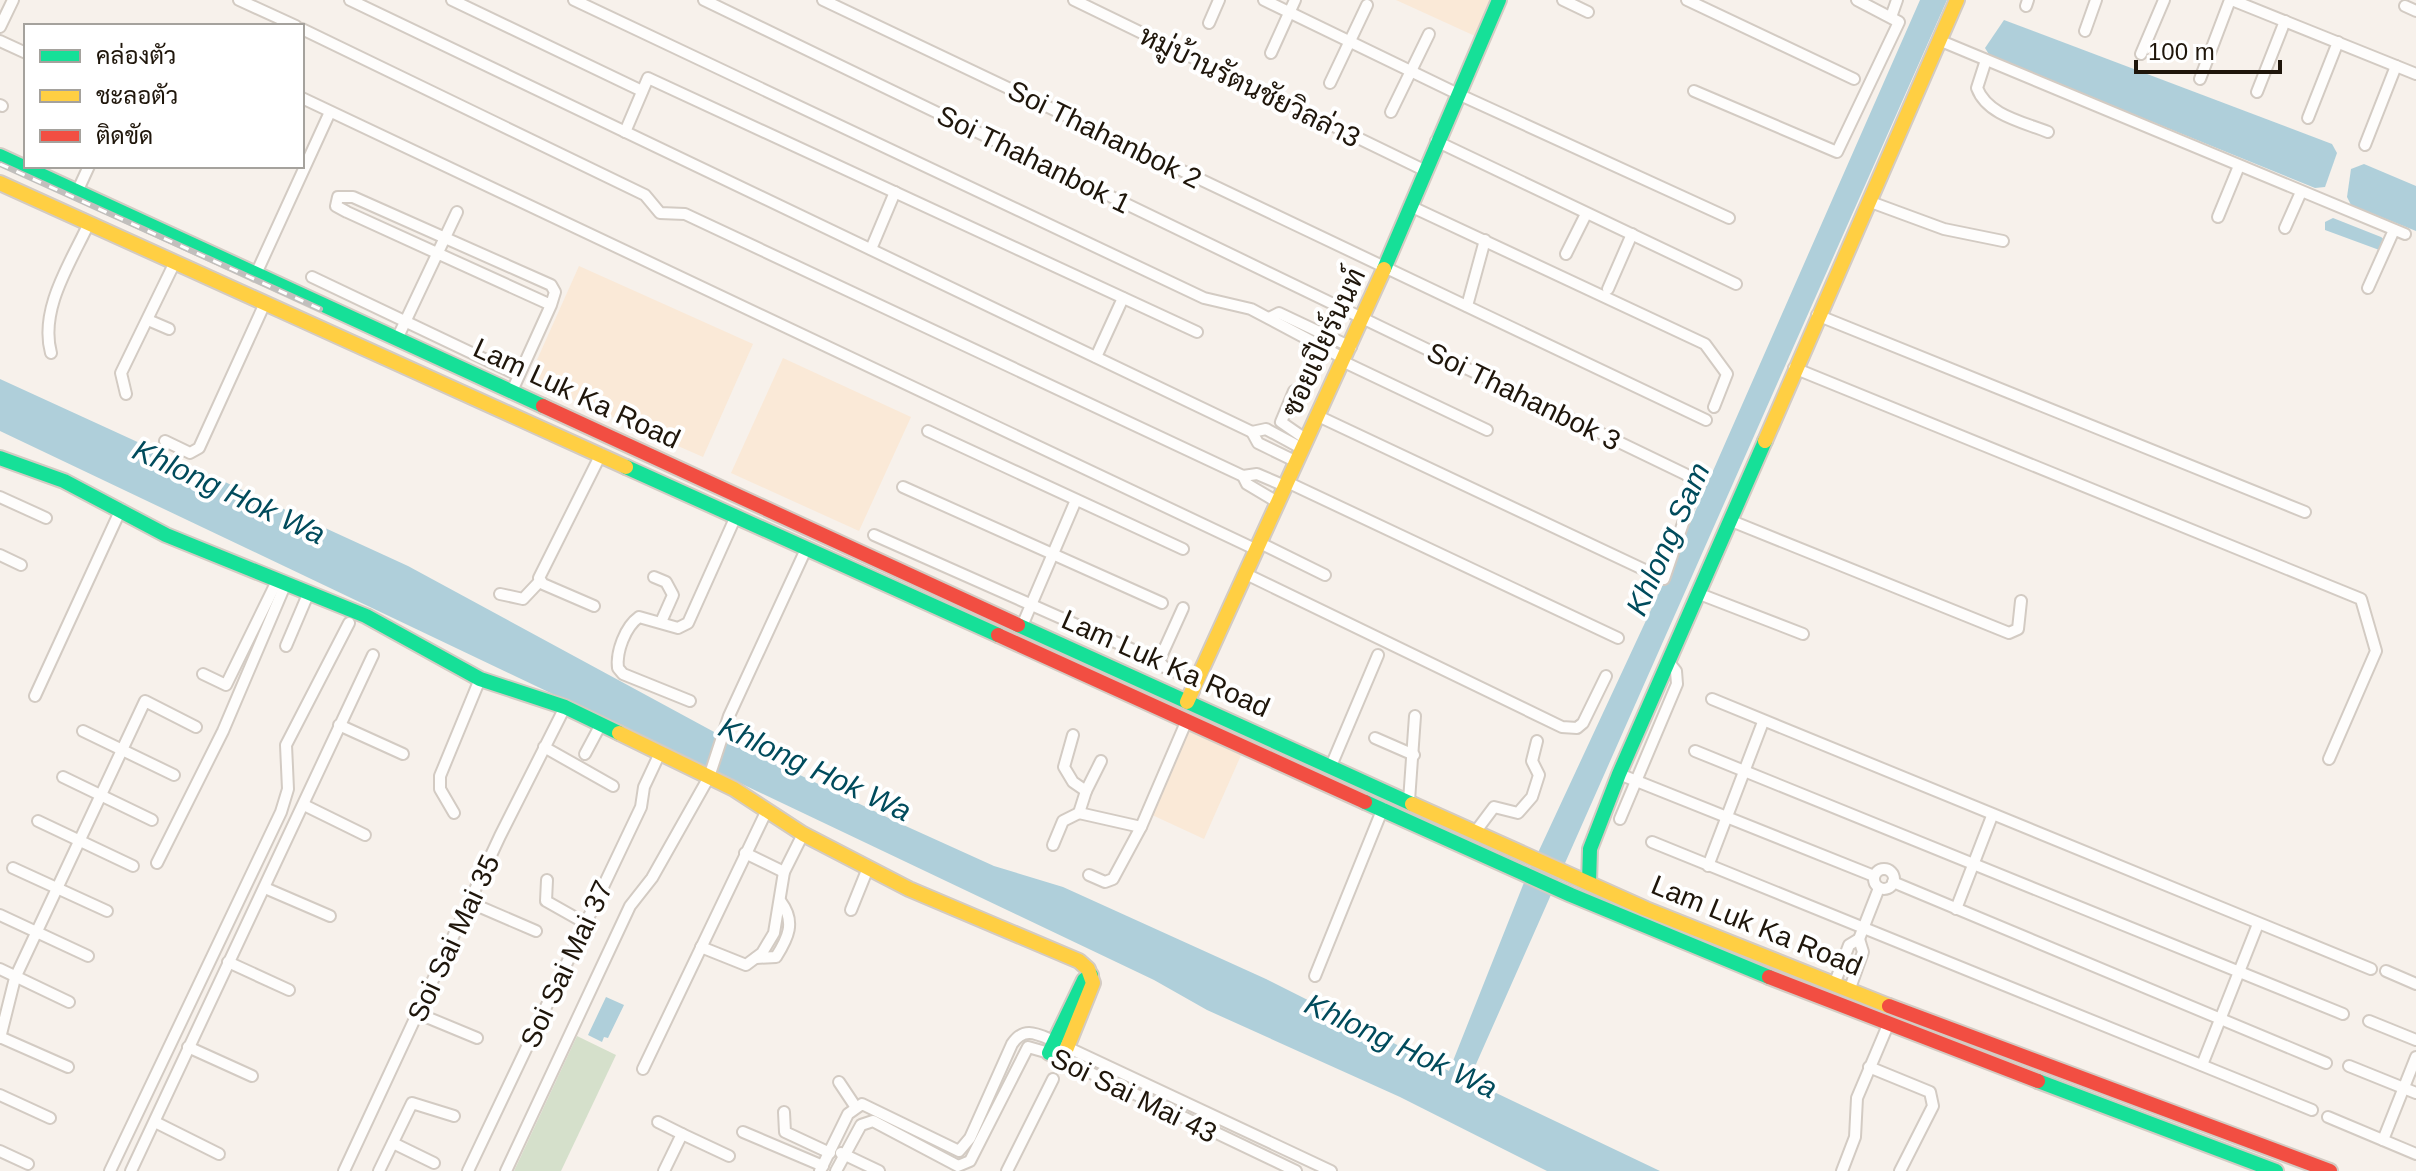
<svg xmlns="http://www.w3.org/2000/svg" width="2416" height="1171" font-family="Arial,Sarabun,sans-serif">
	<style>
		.built { fill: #fae9d7 }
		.green { fill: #d5e0cb }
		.water { fill: #afcfda }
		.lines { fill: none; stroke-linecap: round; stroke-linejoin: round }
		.street-casing { stroke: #d3cbc3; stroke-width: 14 }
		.fast-casing { stroke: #d3cbc3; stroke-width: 18 }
		.slow-casing { stroke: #d3cbc3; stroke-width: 18 }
		.jam-casing { stroke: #d3cbc3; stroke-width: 18 }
		.street { stroke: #fefdfc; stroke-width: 10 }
		.fast { stroke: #16e098; stroke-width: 14 }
		.slow { stroke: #ffcf43; stroke-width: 14 }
		.jam { stroke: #f24e42; stroke-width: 14 }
		.rail-casing { stroke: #c1bfbd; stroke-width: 6 }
		.rail { stroke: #fff; stroke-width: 3; stroke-dasharray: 9; stroke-linecap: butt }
		.labels { text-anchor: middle; stroke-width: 8; stroke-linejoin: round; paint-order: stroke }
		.street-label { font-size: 28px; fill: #1f160b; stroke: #fff }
		.water-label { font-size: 30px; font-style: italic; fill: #004b5c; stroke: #fff }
	</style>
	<rect width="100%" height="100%" fill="#f7f1eb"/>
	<g class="built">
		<path d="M1396 0H1491L1475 36Z"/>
		<path d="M579 266 753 344 703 457 528 380Z"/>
		<path d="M783 358 911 417 859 531 731 473Z"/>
		<path d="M1188 728 1242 753 1204 839 1150 814Z"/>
	</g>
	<path class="green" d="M577 1036 616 1055 561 1171H514Z"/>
	<g class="water">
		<path d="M1920 0H1947L1469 1080 1660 1171H1547L1400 1097 1207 1010 1154 980 0 431V379L408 566 740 746 899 823 994 866 1063 887 1266 979 1449 1071 1523 885 1669 571Z"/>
		<path d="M2004 20 2332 144 2337 153 2325 187 2315 188 1990 56 1985 48Z"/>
		<path d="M2364 164 2416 186V231L2351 205 2347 197 2351 169Z"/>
		<path d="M2333 218 2381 237 2385 240 2382 251 2325 230V222Z"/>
		<path d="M606 997 624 1005 608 1038 604 1037 602 1042 588 1035Z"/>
	</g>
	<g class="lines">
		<defs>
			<g id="street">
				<path d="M239 0 296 26"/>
				<path d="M350 0 1252 432"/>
				<path d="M452 0 642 91"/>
				<path d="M574 0 1204 298 1251 309 1345 359"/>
				<path d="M704 0 1685 474 1693 480 1695 488 1664 579 1318 416"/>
				<path d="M823 0 1706 420"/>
				<path d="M1074 0 1426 171"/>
				<path d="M1264 0 1458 94 1729 218"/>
				<path d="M1563 0 1588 12"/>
				<path d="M1687 0 1854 79"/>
				<path d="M2232 0 2416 74"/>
				<path d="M2026 6 2028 0"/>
				<path d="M2405 6 2416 11"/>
				<path d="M1891 17 1897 0"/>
				<path d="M1209 23 1219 0"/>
				<path d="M0 27 13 0"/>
				<path d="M302 29 645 195 660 213 685 214 1243 476 1257 474 1285 486"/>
				<path d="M2085 31 2096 0"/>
				<path d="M0 41 26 53"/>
				<path d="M1941 41 2405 234"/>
				<path d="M1271 53 1295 0"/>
				<path d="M2141 54 2164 0"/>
				<path d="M1986 60 1977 88C1987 115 2023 122 2048 132"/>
				<path d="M2200 79 2230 0"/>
				<path d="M1330 83 1367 5"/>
				<path d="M1694 91 1837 152 1899 22 1857 0"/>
				<path d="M2257 92 2285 21"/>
				<path d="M302 98 1257 550"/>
				<path d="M0 105 2 106"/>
				<path d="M1391 112 1429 34"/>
				<path d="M2308 118 2338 42"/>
				<path d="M625 132 648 78 1197 332"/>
				<path d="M1436 141 1736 284"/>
				<path d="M2365 145 2396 66"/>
				<path d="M77 192 89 166"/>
				<path d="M1868 201 1944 229 2003 241"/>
				<path d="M1410 206 1705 344 1727 374 1714 407"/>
				<path d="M2218 217 2239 166"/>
				<path d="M2285 228 2301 192"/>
				<path d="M871 249 895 192"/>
				<path d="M1566 254 1586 214"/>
				<path d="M255 276 330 112"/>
				<path d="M312 277 518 375"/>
				<path d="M2368 288 2394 230"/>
				<path d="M1608 289 1632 234"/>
				<path d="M1467 306 1485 240"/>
				<path d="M1817 315 2305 512"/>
				<path d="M1269 318 1279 313 1351 347"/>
				<path d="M148 320 169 329"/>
				<path d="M397 339 457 212"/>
				<path d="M51 353C39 309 71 262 89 223"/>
				<path d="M1096 357 1123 298"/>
				<path d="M1344 362 1487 430"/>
				<path d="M1794 368 2361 599 2376 651 2329 759"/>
				<path d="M512 391 551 305 555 292 551 285 353 197H338L336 206 347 212 551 305"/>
				<path d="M1294 391 1281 422 1307 440"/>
				<path d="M126 394 121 373 175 262"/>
				<path d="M928 431 1183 549"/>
				<path d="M165 441 190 453 199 448 265 303"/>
				<path d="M1297 462 1258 443 1252 432 1266 429 1303 449"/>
				<path d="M1243 476 1247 484 1279 503"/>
				<path d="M1287 482 1618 638"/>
				<path d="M903 487 1162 603"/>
				<path d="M0 497 46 518"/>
				<path d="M1729 520 2009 633 2018 629 2021 601"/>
				<path d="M874 535 1140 653"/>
				<path d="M1260 543 1325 575"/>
				<path d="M0 555 21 565"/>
				<path d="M1246 574 1562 727 1577 728 1583 723 1606 676"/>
				<path d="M654 577 666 582 673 595 661 622"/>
				<path d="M1697 593 1803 634"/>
				<path d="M500 594 523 599 540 581"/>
				<path d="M594 606 543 584 539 578 601 454"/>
				<path d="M1022 626 1076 500"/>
				<path d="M286 646 309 592"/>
				<path d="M203 674 226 685 278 579"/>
				<path d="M1181 674 1164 667 1159 661 1183 608"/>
				<path d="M35 696 121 509"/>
				<path d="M1712 699 2371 969"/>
				<path d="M690 701 623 674 618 668C616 652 625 627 639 617L678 628 688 623 736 516"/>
				<path d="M339 725 403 754"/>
				<path d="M83 731 174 775"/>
				<path d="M1073 735 1064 767 1073 782 1086 791 1079 813 1141 827"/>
				<path d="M1375 738 1414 755"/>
				<path d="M544 747 613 786"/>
				<path d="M1695 751 2343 1014"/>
				<path d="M585 754 600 726"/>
				<path d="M1331 766 1378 655"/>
				<path d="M1619 774 1874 876"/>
				<path d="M63 777 152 820"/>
				<path d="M1086 791 1101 761"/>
				<path d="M1409 801 1415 716"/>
				<path d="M304 805 365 835"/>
				<path d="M454 813 440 789V776L480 679"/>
				<path d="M1620 819 1677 684 1676 671 1668 661"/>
				<path d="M38 821 133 866"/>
				<path d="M1476 831 1494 807 1518 813 1532 797 1539 775 1532 761 1537 741"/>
				<path d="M1652 842 2312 1110"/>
				<path d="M1053 845 1063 821 1079 813"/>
				<path d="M745 853 784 872"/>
				<path d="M157 863 223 731 286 583"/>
				<path d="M1708 866 1763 722"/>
				<path d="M13 868 107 911"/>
				<circle cx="1884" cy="879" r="10"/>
				<path d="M1089 875 1105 882 1113 879 1141 827 1187 720"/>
				<path d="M547 880 546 901 585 923"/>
				<path d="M1893 882 2326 1063"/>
				<path d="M265 888 330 916"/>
				<path d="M471 903 536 931"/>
				<path d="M1956 909 1992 816"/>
				<path d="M851 910 868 868"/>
				<path d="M0 915 88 956"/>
				<path d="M701 947 746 965 762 953 774 933 784 872 803 834"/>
				<path d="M756 958 776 957C788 938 796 922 781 902"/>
				<path d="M228 962 289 990"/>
				<path d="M0 969 69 1002"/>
				<path d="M2386 971 2416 984"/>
				<path d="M1315 976 1383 808"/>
				<path d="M1834 985 1849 945 1859 939 1879 888"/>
				<path d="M1849 991 1863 952 1859 939"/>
				<path d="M419 1014 477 1038"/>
				<path d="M2369 1021 2416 1040"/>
				<path d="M0 1037 68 1067"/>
				<path d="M0 1038 15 978 145 701 196 727"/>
				<path d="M188 1047 252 1076"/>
				<path d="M2202 1065 2258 924"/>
				<path d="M2349 1066 2416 1093"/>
				<path d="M1869 1067 1930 1092 1933 1106 1900 1171"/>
				<path d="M643 1069 767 810"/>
				<path d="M839 1082 855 1106"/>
				<path d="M0 1095 50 1118"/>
				<path d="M784 1112 785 1132 830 1153"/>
				<path d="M2328 1117 2416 1154"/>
				<path d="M155 1122 219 1154"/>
				<path d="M658 1122 682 1134"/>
				<path d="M743 1132 823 1166"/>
				<path d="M2383 1140 2416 1057"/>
				<path d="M393 1143 434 1163"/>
				<path d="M0 1151 28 1164"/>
				<path d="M841 1153 879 1171"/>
				<path d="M110 1171 281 812 288 789 286 745 349 623"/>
				<path d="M131 1171 373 655"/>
				<path d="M344 1171 500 836 565 707"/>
				<path d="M379 1171 412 1103 454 1116"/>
				<path d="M468 1171 641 807 644 787 659 755"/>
				<path d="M506 1171 630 906 652 878 709 777 729 716 807 547"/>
				<path d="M664 1171 682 1134 729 1156"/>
				<path d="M820 1171 848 1114 862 1104 959 1151 970 1138 1012 1044C1024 1026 1037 1034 1054 1041L1331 1171"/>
				<path d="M836 1171 861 1125 873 1121 958 1166 970 1161 1028 1047 1049 1053 1296 1171"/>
				<path d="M1007 1171 1053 1079"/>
				<path d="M1842 1171 1855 1137 1857 1098 1888 1025"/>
			</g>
			<g id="fast">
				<path d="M0 156 543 406"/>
				<path d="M1384 269 1499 0"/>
				<path d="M0 458 64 481 166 535 366 616 480 679 565 707 619 733"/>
				<path d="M626 467 998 635"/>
				<path d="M1018 625 1412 804"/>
				<path d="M1365 802 1571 895 1769 977"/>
				<path d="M1589 883 1590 849 1619 774 1765 441"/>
				<path d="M1049 1053 1084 980 1091 975"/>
				<path d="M2038 1081 2276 1171"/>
			</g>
			<g id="slow">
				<path d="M0 183 626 467"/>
				<path d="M1765 441 1957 0"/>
				<path d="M1187 702 1384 269"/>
				<path d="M619 733 734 789 803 834 909 889 1079 961 1088 969 1093 983 1062 1060"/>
				<path d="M1412 804 1646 909 1889 1006"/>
			</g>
			<g id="jam">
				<path d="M543 406 1018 625"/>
				<path d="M998 635 1365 802"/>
				<path d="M1769 977 2038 1081"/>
				<path d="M1889 1006 2330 1171"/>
			</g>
		</defs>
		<use href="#street" class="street-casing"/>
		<use href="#fast" class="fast-casing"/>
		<use href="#slow" class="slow-casing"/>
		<use href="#jam" class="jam-casing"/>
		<use href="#street" class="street"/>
		<use href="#fast" class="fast"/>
		<use href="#slow" class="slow"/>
		<use href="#jam" class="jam"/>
		<defs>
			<path id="rail" d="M0 164 320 309"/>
		</defs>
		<use href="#rail" class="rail-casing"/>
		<use href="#rail" class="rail"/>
	</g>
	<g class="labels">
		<g class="street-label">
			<text transform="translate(1250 86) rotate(26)" y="10">หมู่บ้านรัตนชัยวิลล่า3</text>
			<text transform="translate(1105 134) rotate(26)" y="10">Soi Thahanbok 2</text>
			<text transform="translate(1034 159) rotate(26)" y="10">Soi Thahanbok 1</text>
			<text transform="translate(1323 342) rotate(-65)" y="10">ซอยเปียร์นนท์</text>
			<text transform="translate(577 393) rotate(25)" y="10">Lam Luk Ka Road</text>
			<text transform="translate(1524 396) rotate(26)" y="10">Soi Thahanbok 3</text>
			<text transform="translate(1166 663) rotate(24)" y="10">Lam Luk Ka Road</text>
			<text transform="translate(1757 925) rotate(22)" y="10">Lam Luk Ka Road</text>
			<text transform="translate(453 938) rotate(-65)" y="10">Soi Sai Mai 35</text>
			<text transform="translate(566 964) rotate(-65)" y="10">Soi Sai Mai 37</text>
			<text transform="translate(1134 1095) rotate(26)" y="10">Soi Sai Mai 43</text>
		</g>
		<g class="water-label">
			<text transform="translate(229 492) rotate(25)" y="10">Khlong Hok Wa</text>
			<text transform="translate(1668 539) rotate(-66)" y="10">Khlong Sam</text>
			<text transform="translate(815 769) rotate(25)" y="10">Khlong Hok Wa</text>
			<text transform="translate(1401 1046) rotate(25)" y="10">Khlong Hok Wa</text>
		</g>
	</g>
	<rect x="24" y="24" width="280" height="144" fill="#ffffff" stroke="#a5a29d" stroke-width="2"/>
	<rect x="40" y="50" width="40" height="12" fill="#16e098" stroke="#a5a29d" stroke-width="2"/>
	<text x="96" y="64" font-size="24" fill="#1f160b">คล่องตัว</text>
	<rect x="40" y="90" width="40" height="12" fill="#ffcf43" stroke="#a5a29d" stroke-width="2"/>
	<text x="96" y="104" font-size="24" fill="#1f160b">ชะลอตัว</text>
	<rect x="40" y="130" width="40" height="12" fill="#f24e42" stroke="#a5a29d" stroke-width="2"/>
	<text x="96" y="144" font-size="24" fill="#1f160b">ติดขัด</text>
	<path d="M2136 60v12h144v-12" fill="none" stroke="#1f160b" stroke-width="4"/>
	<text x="2148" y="60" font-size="24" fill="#1f160b" stroke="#ffffff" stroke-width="6" paint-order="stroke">100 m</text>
</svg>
